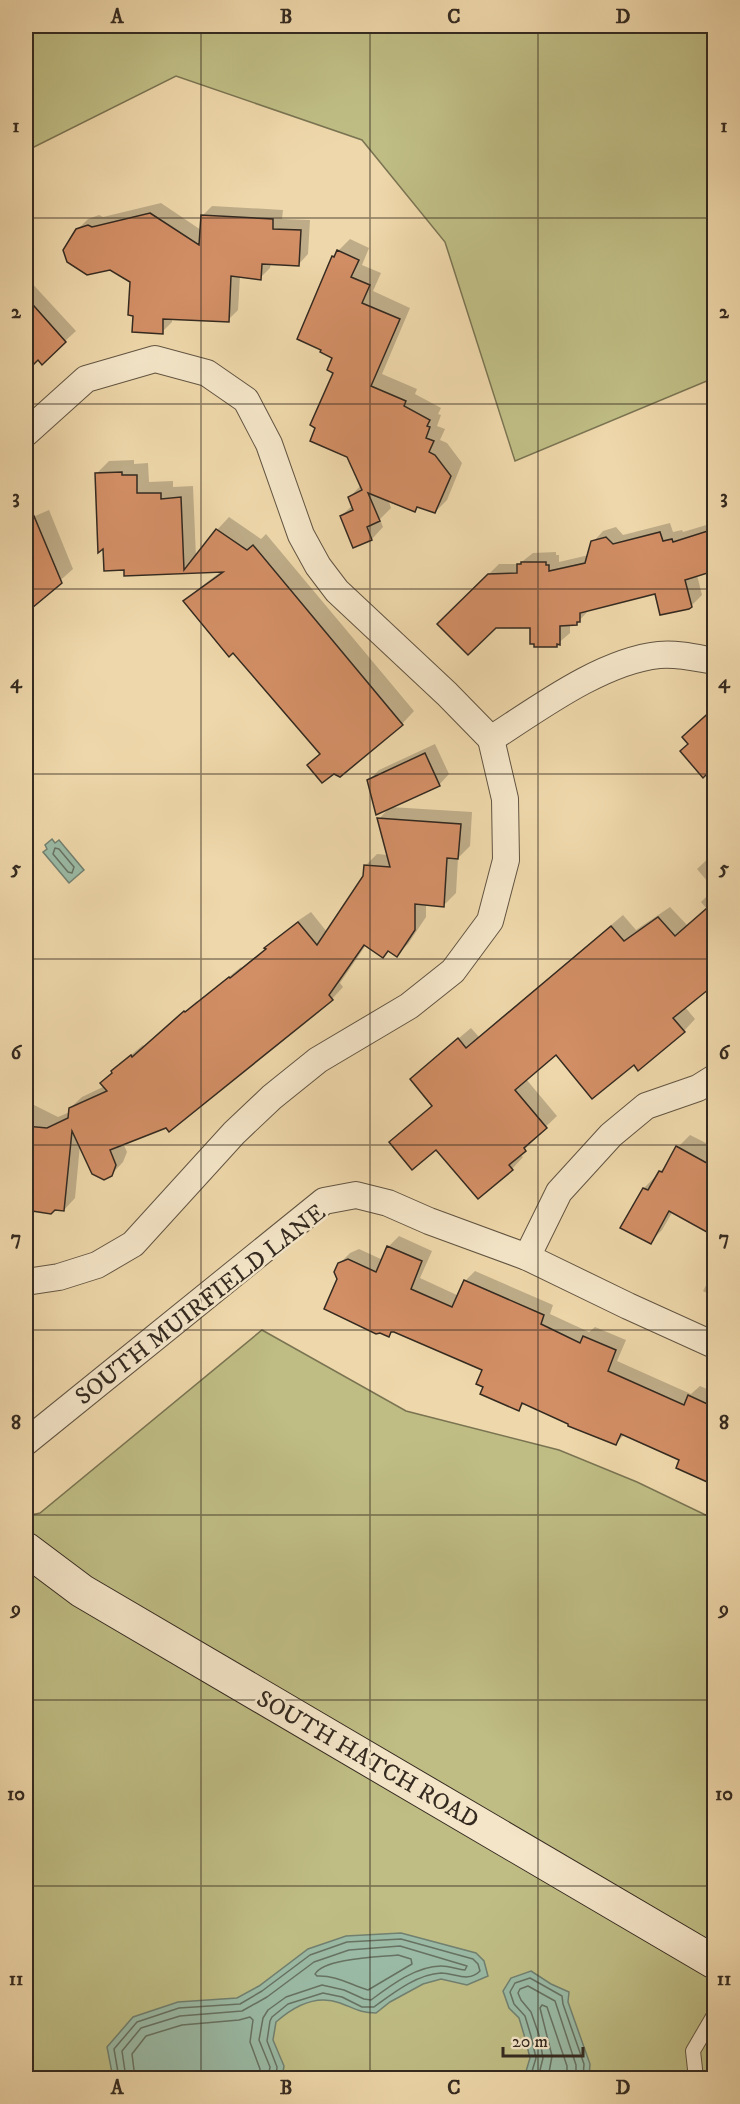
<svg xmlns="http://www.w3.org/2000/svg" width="740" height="2104" font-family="'IM FELL DW Pica',serif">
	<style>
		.green { fill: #bfbd84; stroke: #7a7452; stroke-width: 1.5 }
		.water { fill: #9abaa5; stroke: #718070; stroke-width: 1.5 }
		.shadow { fill: #0003 }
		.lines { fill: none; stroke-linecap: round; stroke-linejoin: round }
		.shore { stroke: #677262; stroke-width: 1.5 }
		.building { fill: #d28e65; stroke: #342a20; stroke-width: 1.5 }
		.lane-casing { stroke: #625542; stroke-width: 16 }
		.street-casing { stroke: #625542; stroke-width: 28 }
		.secondary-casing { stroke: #342a20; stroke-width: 35 }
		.lane { stroke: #f4e5c8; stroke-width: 14 }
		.street { stroke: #f4e5c8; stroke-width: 26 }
		.secondary { stroke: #f4e5c8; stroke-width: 33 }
		.grid { fill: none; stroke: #342a20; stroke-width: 1.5; stroke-opacity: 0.55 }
		.labels { text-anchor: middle; stroke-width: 5; stroke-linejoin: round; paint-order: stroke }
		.street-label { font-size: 24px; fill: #342a20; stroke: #f4e5c8 }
		.neatline { fill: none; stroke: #342a20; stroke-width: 2 }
		.grid-label { font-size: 20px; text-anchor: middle; font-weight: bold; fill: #342a20 }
	</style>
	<rect width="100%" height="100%" fill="#eed7aa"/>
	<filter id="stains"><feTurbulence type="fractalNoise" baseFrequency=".00333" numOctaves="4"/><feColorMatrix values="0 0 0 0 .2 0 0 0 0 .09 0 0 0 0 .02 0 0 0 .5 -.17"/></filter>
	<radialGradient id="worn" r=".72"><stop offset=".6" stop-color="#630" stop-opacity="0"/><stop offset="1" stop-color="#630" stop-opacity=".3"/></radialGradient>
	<g class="green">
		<path d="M26 26H714V378L515 461 445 242 362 140 176 76 26 151Z"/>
		<path d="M262 1330 406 1411 559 1450 637 1482 714 1519V2078H26V1516L40 1513Z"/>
	</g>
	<g class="water">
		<path d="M52 839 55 843 59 840 84 870 69 883 43 852 47 849 45 845Z"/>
		<path d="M401 1933 476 1953 484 1961 488 1976 467 1985 441 1979 423 1984 390 2002 376 2013C360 2013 354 2008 340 2003 316 1994 294 2006 276 2022L273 2040 284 2066 282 2078H113L107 2047 133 2017 178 2002 237 1998 259 1986 308 1949 346 1936Z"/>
		<path d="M531 1971 551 1984 569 1992 568 2002 590 2064 589 2078H524L530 2058 525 2038 519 2018 509 2008 503 1991 511 1978Z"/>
	</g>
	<g class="shadow">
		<path d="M161 203 201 230 202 216 212 206 283 210 282 219 310 220 308 254 298 265 271 263 270 268 260 278 240 276 238 310 228 320 172 318V322L162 332 132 282 77 230 88 219 99 215 103 217Z"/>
		<path d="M350 239 369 248 362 265 381 273 373 291 410 308 382 374 417 389 415 394 441 408 438 414 441 415 437 426 445 429 440 440 447 443 462 463 447 500 435 512 419 506 415 510 388 499 391 508 380 519 383 527 372 539 354 546 341 516 353 505 350 497 361 485 335 372 334 357 323 349 299 338 333 256Z"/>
		<path d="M28 279 76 331 65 341 38 358 26 370V281Z"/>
		<path d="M134 460V464L148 463 149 482 173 481V487L193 486 196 557 217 530 229 517 261 539 266 534 414 711 402 724 321 753 234 651 185 601 198 589 223 570 126 575 96 474 109 461Z"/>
		<path d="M49 510 73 569 26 611V520Z"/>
		<path d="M714 516V569L697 575 702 595 691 606 656 592 589 610 576 624H570V633L556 645 531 626 439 624 499 564H519L533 553 556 552V555H559V562L589 555 593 542 603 531 616 527 623 535 670 523 673 532 682 530 683 532 713 523 711 519Z"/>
		<path d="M714 709V765L703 776 690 743 691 730Z"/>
		<path d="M435 744 449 774 439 785 390 807 472 812 470 846 458 858 456 893 444 905 426 904V917L408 944 396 955 389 950 366 945 340 983 343 987 332 999 167 1126 123 1143 127 1152 123 1162 111 1175 80 1145 75 1198 64 1210 34 1180 26 1176V1097L27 1098 26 1101 58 1117 70 1112V1108L82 1097 105 1086 102 1083 125 1060 143 1045 144 1046 197 1001 198 1002 241 967 242 968 299 920 311 912 327 932 365 876V866L377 854 388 855 379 819 390 807 368 781 379 770Z"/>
		<path d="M714 853V989L711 986 685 1007 695 1019 684 1031 638 1069 634 1063 556 1053 526 1079 557 1116 535 1137 536 1138 520 1154 523 1157 512 1169 436 1148 402 1131 434 1105 412 1079 423 1068 471 1028 479 1037 623 915 636 930 670 907 687 925 707 909 701 902 714 889 697 869Z"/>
		<path d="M690 1135 714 1147V1234L673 1211 662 1230 650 1242 644 1188 669 1163 678 1147Z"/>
		<path d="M399 1236 432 1251 420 1278 459 1296 465 1281 475 1271 553 1305 550 1314 589 1332 595 1327 626 1340 617 1361 691 1394 700 1386 714 1392V1483L678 1467 681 1459 625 1434 616 1443 525 1403 518 1409 485 1386 484 1370 393 1330 389 1335 339 1279 340 1263 350 1253 359 1249 383 1260 388 1247Z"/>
		<path d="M714 1271V1297L703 1291Z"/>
		<path d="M26 1368 30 1373 26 1378Z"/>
	</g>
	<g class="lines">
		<g class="shore">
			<path d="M55 848 59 849 74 867 72 873 68 872 53 854Z"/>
			<path d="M398 1955 411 1959 412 1964 368 1990C351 1985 336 1975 317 1976L315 1974C324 1958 380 1957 398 1955Z"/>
			<path d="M119 2078 114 2049 137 2022 179 2008 240 2004 262 1991 310 1955 347 1942 401 1939 473 1959 478 1964 480 1971C468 1983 455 1973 441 1973 417 1974 392 1994 374 2007H362L342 1997 323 1993 288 2004 272 2017 270 2021 267 2041 277 2067 276 2078"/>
			<path d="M126 2078 122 2051 141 2028 180 2016 242 2011 267 1997 314 1962 349 1950 400 1946 467 1966 465 1970C457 1969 449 1966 441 1966 416 1966 390 1986 371 2000L364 1999 344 1990 322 1985 286 1997 268 2010 263 2018 259 2040 270 2067 268 2078"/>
			<path d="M135 2078 132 2054 146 2036 182 2025 239 2020 250 2017 253 2020 250 2042 260 2069 259 2078"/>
			<path d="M530 2078 536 2058 531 2036 525 2016 514 2004 510 1992 515 1983 530 1978 562 1996 563 2004 584 2064 583 2078"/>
			<path d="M538 2078 543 2058 539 2035 531 2012 521 2000 518 1993 520 1989 528 1986 555 2001 576 2065V2078"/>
			<path d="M548 2078 552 2056 540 2008 542 2005 547 2007 567 2066V2078"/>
		</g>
	</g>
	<g class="building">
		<path d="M150 213 199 245 201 215 273 219V229L301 230 299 266 262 264 261 280 231 276 229 322 163 319V334L132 332 133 316 128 315 130 282 110 270 87 275 67 262 63 250 76 229 88 225 92 227Z"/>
		<path d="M337 250 359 260 351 277 370 285 362 303 400 319 371 386 406 401 404 406 430 420 427 426 430 427 426 438 434 441 429 452 435 455 451 476 435 513 417 507 415 512 368 493 380 521 367 527 372 540 353 548 340 516 353 510 348 497 362 490 347 457 310 441 315 428 310 425 333 373 327 370 332 358 320 352 321 350 297 339 332 256 334 257Z"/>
		<path d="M26 297 66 342 42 365 38 360 26 372Z"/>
		<path d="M122 472V475H137V493H161V499L181 497 184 570 216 529 247 550 253 545 403 725 340 777 334 774 322 783 307 765 320 754 233 653 229 657 183 601 223 572 124 576V570L104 571 103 549 98 553 95 473Z"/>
		<path d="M26 497 62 583 26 613Z"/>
		<path d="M714 529V571L685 580 692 607 689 609 660 615 655 594 580 613V622H577V625L560 626V645L557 644V647H534V644H530V628H496L468 655 437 624 488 574 517 573V564H521V562H546V565H549V571L585 563 591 541 606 537 613 544 660 532 663 541 672 539 673 542Z"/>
		<path d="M714 708V767L703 778 680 751 688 744 682 737Z"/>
		<path d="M425 753 440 786 376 815 367 780Z"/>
		<path d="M377 818 461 824 458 859 447 858 444 907 415 904V930L397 957 388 951 383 958 364 945 329 995 333 1000 169 1132 166 1128 110 1150 116 1165 112 1176 104 1180 92 1174 72 1131 64 1211 55 1210 51 1214 26 1210V1126L47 1128 68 1118 69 1108 107 1091 100 1083 112 1073 111 1071 131 1055 132 1057 184 1011 185 1012 229 977 230 978 266 949 264 948 298 922 317 945 363 876 364 865 390 867Z"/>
		<path d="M714 902V985L673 1018 685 1032 638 1071 634 1065 592 1099 556 1055 515 1090 547 1128 524 1148 526 1151 509 1165 513 1170 478 1199 436 1150 412 1170 389 1142 432 1106 410 1079 458 1038 466 1048 611 926 624 941 658 917 675 936Z"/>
		<path d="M676 1146 714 1167V1236L669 1211 651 1244 620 1228 643 1188 648 1190 659 1171 662 1172Z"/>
		<path d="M387 1246 422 1261 411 1289 452 1307 464 1280 544 1315 541 1324 580 1343 583 1336 616 1350 608 1371 684 1405 688 1395 714 1407V1485L676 1468 679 1460 621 1434 616 1445 568 1426V1424L522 1403 519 1411 480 1394 483 1387 476 1384 482 1370 394 1332H391L389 1337 380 1333 376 1334 324 1309 337 1279 334 1272 338 1263 348 1259 376 1272Z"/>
	</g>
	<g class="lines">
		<defs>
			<path id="lane" d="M696 2078 693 2051 714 2015"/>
			<g id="street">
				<path d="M26 433 86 379 155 359 207 373 246 400 269 444 301 535 318 566 337 591 447 694 491 739"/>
				<path d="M491 739C539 708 602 661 659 655 677 653 697 658 714 661"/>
				<path d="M527 1257 559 1192 611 1135 646 1106 698 1088 714 1078"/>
				<path d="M26 1282 59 1277 97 1265 133 1244 234 1133 272 1097 318 1060 409 1006 453 971 490 921 506 860 505 799 491 739"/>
				<path d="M26 1442 324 1201 356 1195 388 1203 429 1221 527 1257 628 1306 714 1345"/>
			</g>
			<path id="secondary" d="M26 1549 82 1591 714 1962"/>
		</defs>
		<use href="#lane" class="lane-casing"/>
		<use href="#street" class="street-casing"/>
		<use href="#secondary" class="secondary-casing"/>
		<use href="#lane" class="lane"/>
		<use href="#street" class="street"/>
		<use href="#secondary" class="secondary"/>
	</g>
	<path class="grid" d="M201 26V2078M370 26V2078M538 26V2078M26 218H714M26 404H714M26 589H714M26 774H714M26 959H714M26 1145H714M26 1330H714M26 1515H714M26 1700H714M26 1886H714"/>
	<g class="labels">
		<g class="street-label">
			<text transform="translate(200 1304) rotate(-38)" y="8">SOUTH MUIRFIELD LANE</text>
			<text transform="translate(368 1759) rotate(30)" y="8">SOUTH HATCH ROAD</text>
		</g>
	</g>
	<rect width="740" height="2104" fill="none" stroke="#eed7aa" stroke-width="66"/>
	<path d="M503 2047v9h80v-9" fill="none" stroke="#342a20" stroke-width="3"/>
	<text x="512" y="2047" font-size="18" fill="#342a20" stroke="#f4e5c8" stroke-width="4.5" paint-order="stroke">20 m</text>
	<rect x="33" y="33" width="674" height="2038" class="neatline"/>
	<g class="grid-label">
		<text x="117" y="23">A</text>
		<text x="286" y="23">B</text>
		<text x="454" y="23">C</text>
		<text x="623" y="23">D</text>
		<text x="16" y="132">1</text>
		<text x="724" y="132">1</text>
		<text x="16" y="318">2</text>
		<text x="724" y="318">2</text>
		<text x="16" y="503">3</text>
		<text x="724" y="503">3</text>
		<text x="16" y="688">4</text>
		<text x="724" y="688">4</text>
		<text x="16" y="874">5</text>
		<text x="724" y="874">5</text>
		<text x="16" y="1059">6</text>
		<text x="724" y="1059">6</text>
		<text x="16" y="1244">7</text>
		<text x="724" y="1244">7</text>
		<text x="16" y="1429">8</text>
		<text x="724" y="1429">8</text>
		<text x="16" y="1615">9</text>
		<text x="724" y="1615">9</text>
		<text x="16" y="1800">10</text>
		<text x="724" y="1800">10</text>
		<text x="16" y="1985">11</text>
		<text x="724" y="1985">11</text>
		<text x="117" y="2094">A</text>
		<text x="286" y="2094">B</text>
		<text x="454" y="2094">C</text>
		<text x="623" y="2094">D</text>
	</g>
	<rect width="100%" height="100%" filter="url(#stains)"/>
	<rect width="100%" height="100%" fill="url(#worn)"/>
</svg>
